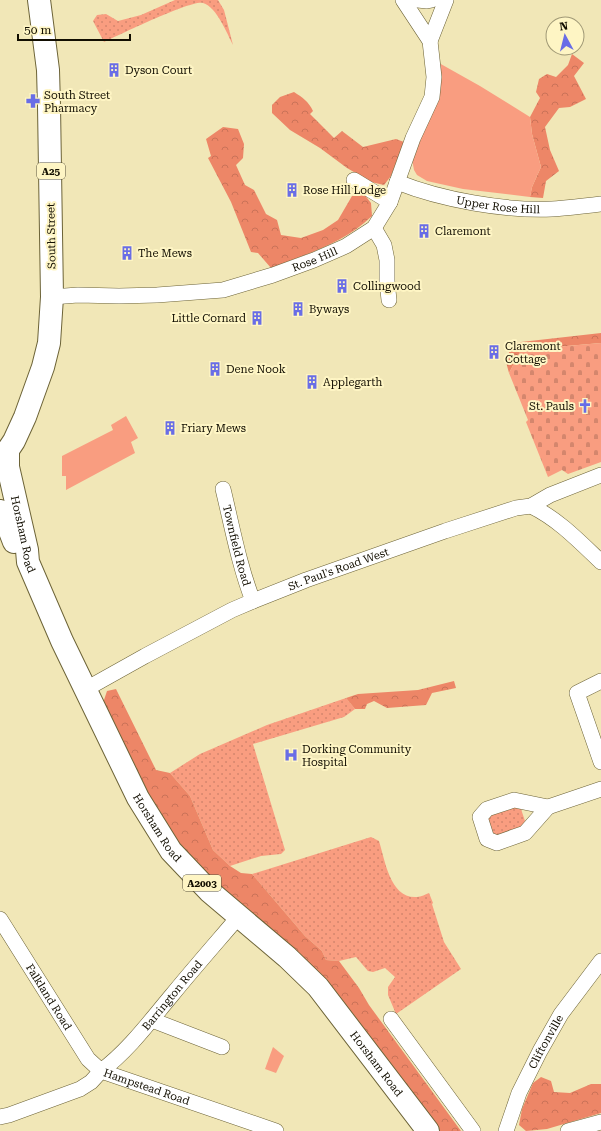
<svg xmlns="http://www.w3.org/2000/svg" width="601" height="1131" font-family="'Roboto Serif',serif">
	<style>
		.grass { fill: url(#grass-dots) }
		.forest { fill: url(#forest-crowns) }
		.cemetery { fill: url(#cemetery-stones) }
		.green { fill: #f99d80 }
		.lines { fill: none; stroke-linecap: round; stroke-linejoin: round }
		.street-casing { stroke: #6c6337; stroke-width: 16 }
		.primary-casing { stroke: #6c6337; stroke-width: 24 }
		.street { stroke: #fff; stroke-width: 15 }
		.primary { stroke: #fff; stroke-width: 22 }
		.labels { text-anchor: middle; stroke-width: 4; stroke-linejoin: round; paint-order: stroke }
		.shield { fill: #fef5c4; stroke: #59533c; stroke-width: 1 }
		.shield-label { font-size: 10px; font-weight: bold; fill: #120e01 }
		.poi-label { font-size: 11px; fill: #120e01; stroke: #fef5c4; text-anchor: start }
		.street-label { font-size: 11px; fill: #120e01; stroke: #fef5c4 }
	</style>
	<defs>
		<pattern id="grass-dots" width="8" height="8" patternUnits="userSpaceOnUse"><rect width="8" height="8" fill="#f99d80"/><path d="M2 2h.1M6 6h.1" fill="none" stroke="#d4866d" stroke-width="1.8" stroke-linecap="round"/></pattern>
		<pattern id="forest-crowns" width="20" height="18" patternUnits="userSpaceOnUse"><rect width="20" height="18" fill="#ed8667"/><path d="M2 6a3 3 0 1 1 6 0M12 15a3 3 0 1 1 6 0" fill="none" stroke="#ca7258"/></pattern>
		<pattern id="cemetery-stones" width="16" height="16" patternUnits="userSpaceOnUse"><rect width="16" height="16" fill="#f99d80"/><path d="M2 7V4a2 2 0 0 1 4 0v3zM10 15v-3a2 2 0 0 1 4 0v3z" fill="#d4866d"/></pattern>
	</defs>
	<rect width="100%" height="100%" fill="#f1e7b7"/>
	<g class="grass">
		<path d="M175 0H218L224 10 233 45C227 34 217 7 203 3 190 0 120 35 104 42L93 21 97 15 106 14 118 21 141 15Z"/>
		<path d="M346 698 355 709 344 717 253 744 285 850 281 854 261 856 230 866 213 850 190 796 170 773 200 754 267 725Z"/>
		<path d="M514 806 521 809 525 821 521 827 496 836 490 833 486 821 489 815Z"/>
		<path d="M371 837 379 841C385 860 390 899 417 897 421 897 426 894 429 893L433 903 432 904 444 942 461 969 396 1014 388 995V987L395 977 385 968 373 972 368 971 356 957 339 961 326 960 322 951 305 936 252 874Z"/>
	</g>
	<g class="forest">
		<path d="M572 54 584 63 574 76 586 99 570 107 559 108 545 127 550 150 559 171 546 181 543 198 530 197 532 187 541 167 532 134 530 117 540 98 536 92 539 79 547 74 556 77 568 65Z"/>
		<path d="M294 92C302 97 309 102 313 111L310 114 334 138 342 131 363 147 396 139 404 142 391 176 384 185 371 182 347 168 320 148 290 130 272 113V105L280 97Z"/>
		<path d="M223 127 238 129 244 144 243 158 236 165 245 185 254 190 266 214 277 220 281 235 301 238 323 230 338 220 352 196 364 194 371 203 372 216C344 243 307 254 271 268L258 253 251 252 231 202 208 158 211 156 206 139Z"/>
		<path d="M601 333V343L521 350 509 373 506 362 512 343Z"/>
		<path d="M454 681 456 688 432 693 426 705 387 708 374 701 367 704 365 709H355L346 698 358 694 418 690Z"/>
		<path d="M116 689 156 770 170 773 190 796 213 850 230 866 241 873 252 874 305 936 322 951 326 960 339 961 359 988 369 1005 461 1131H433L388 1070 172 844 103 703 107 691Z"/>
		<path d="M541 1077 551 1081 554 1092 570 1093 591 1084H601V1113L547 1129 526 1131 519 1125 522 1109 533 1083Z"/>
	</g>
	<path class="cemetery" d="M601 343V462L568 474 562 470 548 477 526 422 528 420 509 373 521 350Z"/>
	<g class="green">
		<path d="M439 63 480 86 530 117 532 134 541 167 532 187 530 197 463 189 427 181 417 175 414 170 412 159Z"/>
		<path d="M126 416 138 438 131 442 135 453 66 490V476H62V456L113 430 111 425Z"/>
		<path d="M273 1047 284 1056 276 1073 265 1069Z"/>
	</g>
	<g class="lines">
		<defs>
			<g id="street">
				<path d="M418 0 427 1 432 0"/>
				<path d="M430 41 446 0"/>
				<path d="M354 180 390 202"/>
				<path id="s1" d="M397 182C442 200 505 211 552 209 569 208 585 206 601 204"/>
				<path d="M374 228 384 245 387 260V281L389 300"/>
				<path id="s2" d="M52 297 78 295 119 296 157 295 223 290 273 275 314 260 346 246 374 228 390 202 413 138 432 97 434 77 430 41 403 0"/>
				<path id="s3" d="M223 489C232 526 239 565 253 601"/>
				<path d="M531 506C558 519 579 541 601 562"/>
				<path d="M601 681 577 693 601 762"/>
				<path id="s4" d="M86 689 145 656 232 610 253 601 306 580 445 531 516 508 531 506 550 495 601 475"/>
				<path d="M514 800 548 807 525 833 497 843 487 839 480 817 487 809Z"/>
				<path d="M548 807 601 789"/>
				<path id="s5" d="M0 919 88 1059 101 1071C129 1050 150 1021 172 995 194 968 217 942 240 915"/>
				<path d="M391 1019 473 1131"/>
				<path d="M152 1020 222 1047"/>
				<path id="s6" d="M0 1117 9 1115 80 1089 91 1082 101 1071 276 1131"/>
				<path id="s7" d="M506 1131 519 1093 540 1051 561 1014 601 961"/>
				<path d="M568 1131 601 1122"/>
			</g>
			<g id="primary">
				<path id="s8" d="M8 451V467L27 550 28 562 62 641 138 798 171 851 209 891 287 957 318 987 428 1131"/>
				<path d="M0 462 14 441 25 417 43 367 49 343 52 297 49 106 48 70 39 0"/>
				<path d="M0 511 4 516 14 542"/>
			</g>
		</defs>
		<use href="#street" class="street-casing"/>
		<use href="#primary" class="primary-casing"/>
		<use href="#street" class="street"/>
		<use href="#primary" class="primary"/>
	</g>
	<defs>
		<symbol id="building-bare" viewBox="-9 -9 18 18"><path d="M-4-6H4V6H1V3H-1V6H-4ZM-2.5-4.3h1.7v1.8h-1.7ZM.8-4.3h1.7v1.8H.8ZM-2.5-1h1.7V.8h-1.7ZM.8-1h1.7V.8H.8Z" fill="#696de6" stroke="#fef5c4" stroke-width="2.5" paint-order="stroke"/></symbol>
		<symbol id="pharmacy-bare" viewBox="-9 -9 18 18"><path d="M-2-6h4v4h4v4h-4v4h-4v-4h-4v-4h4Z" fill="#696de6" stroke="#fef5c4" stroke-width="2.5" paint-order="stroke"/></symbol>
		<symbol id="church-bare" viewBox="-9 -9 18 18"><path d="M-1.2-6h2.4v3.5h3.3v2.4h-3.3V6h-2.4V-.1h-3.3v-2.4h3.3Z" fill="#696de6" stroke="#fef5c4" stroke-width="2.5" paint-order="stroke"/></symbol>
		<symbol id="hospital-bare" viewBox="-9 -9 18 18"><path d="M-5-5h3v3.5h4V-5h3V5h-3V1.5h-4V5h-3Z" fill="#696de6" stroke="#fef5c4" stroke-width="2.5" paint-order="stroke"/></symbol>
	</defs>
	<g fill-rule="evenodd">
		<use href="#building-bare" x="104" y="60" width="20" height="20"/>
		<use href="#pharmacy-bare" x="23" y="91" width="20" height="20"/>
		<use href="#building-bare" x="282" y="180" width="20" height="20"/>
		<use href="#building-bare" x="414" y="221" width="20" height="20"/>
		<use href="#building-bare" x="117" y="243" width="20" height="20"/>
		<use href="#building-bare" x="332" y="276" width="20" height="20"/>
		<use href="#building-bare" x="288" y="299" width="20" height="20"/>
		<use href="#building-bare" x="247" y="308" width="20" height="20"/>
		<use href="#building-bare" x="484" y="342" width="20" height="20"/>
		<use href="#building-bare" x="205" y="359" width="20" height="20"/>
		<use href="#building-bare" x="302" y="372" width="20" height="20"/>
		<use href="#church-bare" x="575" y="396" width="20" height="20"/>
		<use href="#building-bare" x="160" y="418" width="20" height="20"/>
		<use href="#hospital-bare" x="281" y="745" width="20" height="20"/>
	</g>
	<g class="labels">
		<g class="shield">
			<rect x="37" y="163" width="28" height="16" rx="3"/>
			<rect x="183" y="875" width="38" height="16" rx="3"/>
		</g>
		<g class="shield-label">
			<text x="51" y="175">A25</text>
			<text x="202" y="887">A2003</text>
		</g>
		<g class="poi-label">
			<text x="125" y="74">Dyson Court</text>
			<text x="44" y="99">South Street<tspan x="44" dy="13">Pharmacy</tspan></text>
			<text x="303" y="194">Rose Hill Lodge</text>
			<text x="435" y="235">Claremont</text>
			<text x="138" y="257">The Mews</text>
			<text x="353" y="290">Collingwood</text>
			<text x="309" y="313">Byways</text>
			<text x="246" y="322" text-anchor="end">Little Cornard</text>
			<text x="505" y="350">Claremont<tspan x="505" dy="13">Cottage</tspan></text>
			<text x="226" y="373">Dene Nook</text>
			<text x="323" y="386">Applegarth</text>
			<text x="574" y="410" text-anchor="end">St. Pauls</text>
			<text x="181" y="432">Friary Mews</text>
			<text x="302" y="753">Dorking Community<tspan x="302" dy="13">Hospital</tspan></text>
		</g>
		<g class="street-label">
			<text dy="4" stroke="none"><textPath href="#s1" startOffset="104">Upper Rose Hill</textPath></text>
			<text transform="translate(51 236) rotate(-91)" y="4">South Street</text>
			<text dy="4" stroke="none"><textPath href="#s2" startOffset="268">Rose Hill</textPath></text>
			<text dy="4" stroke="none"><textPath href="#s8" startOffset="85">Horsham Road</textPath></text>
			<text dy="4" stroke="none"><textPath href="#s3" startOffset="58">Townfield Road</textPath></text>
			<text dy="4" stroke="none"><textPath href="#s4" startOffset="280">St. Paul's Road West</textPath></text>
			<text dy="4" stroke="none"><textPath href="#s8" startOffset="409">Horsham Road</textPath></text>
			<text dy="4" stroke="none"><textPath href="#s5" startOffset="287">Barrington Road</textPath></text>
			<text dy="4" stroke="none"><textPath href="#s5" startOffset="92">Falkland Road</textPath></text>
			<text dy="4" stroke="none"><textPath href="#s7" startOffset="98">Cliftonville</textPath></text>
			<text dy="4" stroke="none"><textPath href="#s8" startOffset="733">Horsham Road</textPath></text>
			<text dy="4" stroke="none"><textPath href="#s6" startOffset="161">Hampstead Road</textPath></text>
		</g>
	</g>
	<g transform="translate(565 36) rotate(353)"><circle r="19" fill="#fef5c4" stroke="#a09976"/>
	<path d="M0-3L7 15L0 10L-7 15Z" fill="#696de6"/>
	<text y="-6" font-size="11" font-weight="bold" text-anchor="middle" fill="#120e01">N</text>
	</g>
	<path d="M18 34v6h112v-6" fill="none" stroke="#120e01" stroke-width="2"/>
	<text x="24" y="34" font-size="12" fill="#120e01" stroke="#fef5c4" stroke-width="3" paint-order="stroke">50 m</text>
</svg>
